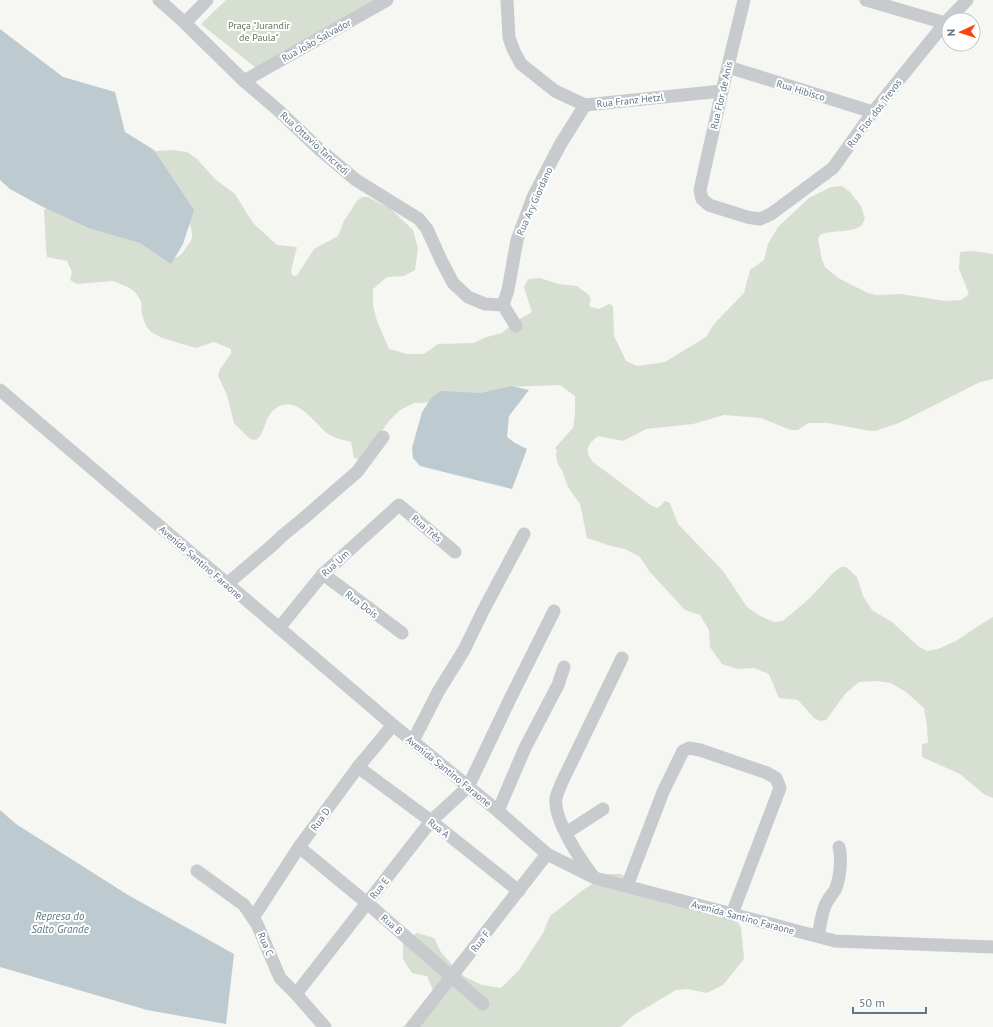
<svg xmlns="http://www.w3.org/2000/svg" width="993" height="1027" font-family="'PT Sans',sans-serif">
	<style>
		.green { fill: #d7ded2 }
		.water { fill: #bdcacf }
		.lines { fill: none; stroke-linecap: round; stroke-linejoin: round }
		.minor { stroke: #c8cbce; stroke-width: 13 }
		.labels { text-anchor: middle; stroke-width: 4; stroke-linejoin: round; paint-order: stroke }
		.park-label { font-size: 10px; fill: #63785d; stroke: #fff }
		.street-label { font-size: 10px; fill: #617686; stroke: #fff }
		.water-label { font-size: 11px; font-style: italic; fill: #5d7983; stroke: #fff }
	</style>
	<rect width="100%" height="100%" fill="#f6f6f2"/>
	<g class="green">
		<path d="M226 0H375L256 68 201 24Z"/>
		<path d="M172 150 187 152 197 159 216 180 235 194 253 223 277 245 297 247 291 270 292 275 295 276 298 274 314 249 338 236 344 221 357 201 362 197H368L391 209 413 230 418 248 415 270 404 276 387 277 373 289V306L377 321 389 349 407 354H424L438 344 473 343 487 337 502 333 516 321 532 312 524 287 528 279 540 278 558 284 577 286 589 295 591 300 589 304 591 307 599 309 609 304 613 306 614 336 626 361 637 366 665 362 706 337 714 324 744 293 750 270 764 260 768 244 778 227 809 198 831 187 842 186 850 192 861 206 865 219C865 219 862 224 862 225 852 234 832 229 820 235L818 239 822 260 825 267 838 278 868 293 876 295 901 294 945 301 961 300 969 294 959 269 960 252 972 251 993 254V379L980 382 899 423 875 431 865 430 828 423H808L798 430H791L761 418 724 415 693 424 646 429 623 441 598 436C587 445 584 451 593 462L652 506 658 508 665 501 670 503 678 524 723 571 747 607 760 616 774 622 783 621 810 598 833 573 841 567H846L857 577 863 596 872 610 892 622 918 646 927 651 938 649 956 641 986 621 993 617V798L985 795 960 774 922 757V744L928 743 927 726 924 708 906 692 891 683 876 681 859 682 845 694 826 720 820 721 814 718 798 700 779 698 769 674 754 668 737 669 722 664 710 647 709 630 700 615 685 610 649 571 640 557 625 549 611 546 587 538 580 504 568 487 562 470C557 465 555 457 557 450L555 448 573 428 575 413V396L560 385 505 387 488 394 442 402 414 403 400 410 389 421 378 436 372 448 358 459 354 458 351 442C344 440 334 438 328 434 313 422 296 393 275 409 264 417 266 433 256 440L250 439 234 423 227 395 218 376 220 369 231 354V349L214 342 196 348 162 338 151 332 146 326 142 315 141 301 135 292 128 287 113 281 77 284 70 280 72 272 67 261 47 257 46 248 44 210 58 198 170 258C177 259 182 255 185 249 188 245 192 241 192 236 194 217 157 169 145 152Z"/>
		<path d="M608 874H621L642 887 732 916 741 927 744 959 723 985 707 993 688 989 676 990 634 1015 621 1027H402L420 1016 433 990 427 976 412 973 403 959V942L417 933 434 938 441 952 453 966 465 977 482 985 501 988 519 970 543 933 550 916 583 890Z"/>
	</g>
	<g class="water">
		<path d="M0 29 63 77 115 92 125 132 154 150 194 210 183 244 171 264 140 243 89 228 41 206 10 189 0 180Z"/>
		<path d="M511 386 529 390 509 416 507 437 515 443 527 449 512 489 420 466 413 458 412 448 422 412 432 397 441 391 481 393Z"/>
		<path d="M0 810 16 824 128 895 234 954 226 1024 147 1010 0 967Z"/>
	</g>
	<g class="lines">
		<g class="minor">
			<path d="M159 0 185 23 244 81 278 110 319 149 356 180 419 219 427 229 441 260 453 283 468 297 485 304 503 305 516 326"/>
			<path d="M507 0 509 38 514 51 521 64 555 91 585 105 722 91"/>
			<path d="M744 0 722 91 700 190 702 199 709 205 747 217 753 218 760 219 771 214 833 168 873 112 945 23 967 0"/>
			<path d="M866 0 945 23"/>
			<path d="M185 23 207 0"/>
			<path d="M728 67 873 112"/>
			<path d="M244 81 387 0"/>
			<path d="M503 305 508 290 517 240 533 197 560 145 585 105"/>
			<path d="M0 390 393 725 498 811 547 854 595 878 835 941 993 947"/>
			<path d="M323 574 402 633"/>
			<path d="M227 584 275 543 282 536 304 518 343 484 357 472 383 437"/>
			<path d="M279 628 323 574 399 505 455 552"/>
			<path d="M413 741 438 692 464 650 484 609 524 534"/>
			<path d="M358 767 431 821 519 891"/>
			<path d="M498 811 525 748 558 685 564 667"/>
			<path d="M566 833 603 809"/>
			<path d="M299 847 367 903 483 1004"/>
			<path d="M197 871 244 905 257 924 280 978 296 994 325 1027"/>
			<path d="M592 875C580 859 553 819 556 798 557 793 560 788 561 784L622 658"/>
			<path d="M627 886 663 792 683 751 689 748 700 750 767 773 776 778 780 788 732 914"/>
			<path d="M253 918 299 847 358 767 393 725"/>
			<path d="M818 936C820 927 821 917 824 909 826 901 831 896 835 890 840 879 842 859 839 847"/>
			<path d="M296 994 431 821 468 787 509 701 554 611"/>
			<path d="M412 1027 547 854"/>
		</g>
	</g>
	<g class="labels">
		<g class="park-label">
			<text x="259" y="29">Praça "Jurandir<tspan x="259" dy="12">de Paula"</tspan></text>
		</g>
		<g class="street-label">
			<text transform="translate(316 40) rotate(-29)" y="4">Rua João Salvador</text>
			<text transform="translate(801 90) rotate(17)" y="4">Rua Hibisco</text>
			<text transform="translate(721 95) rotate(-77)" y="4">Rua Flor de Anis</text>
			<text transform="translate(630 100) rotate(-6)" y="4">Rua Franz Hetzl</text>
			<text transform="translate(874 113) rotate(-53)" y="4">Rua Flor dos Trevos</text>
			<text transform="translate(315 143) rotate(42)" y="4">Rua Ottavio Tancredi</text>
			<text transform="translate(534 201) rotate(-66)" y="4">Rua Ary Giordano</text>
			<text transform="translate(427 528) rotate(40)" y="4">Rua Três</text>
			<text transform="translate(201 562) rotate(41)" y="4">Avenida Santino Faraone</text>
			<text transform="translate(335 563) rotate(-43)" y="4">Rua Um</text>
			<text transform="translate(362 604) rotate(37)" y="4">Rua Dois</text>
			<text transform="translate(449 771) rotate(39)" y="4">Avenida Santino Faraone</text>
			<text transform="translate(320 819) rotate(-54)" y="4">Rua D</text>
			<text transform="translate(439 828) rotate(38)" y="4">Rua A</text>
			<text transform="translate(379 888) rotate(-52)" y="4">Rua E</text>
			<text transform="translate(743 917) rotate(15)" y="4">Avenida Santino Faraone</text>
			<text transform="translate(392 924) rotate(41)" y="4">Rua B</text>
			<text transform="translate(480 941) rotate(-52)" y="4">Rua F</text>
			<text transform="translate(266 944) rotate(67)" y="4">Rua C</text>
		</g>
		<g class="water-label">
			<text x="60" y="920">Represa do<tspan x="60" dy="13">Salto Grande</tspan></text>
		</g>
	</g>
	<g transform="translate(961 32) rotate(267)"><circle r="19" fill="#ffffff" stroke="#c0c8cf"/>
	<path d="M0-3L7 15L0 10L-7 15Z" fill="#f64512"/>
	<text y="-6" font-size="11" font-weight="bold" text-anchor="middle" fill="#617686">N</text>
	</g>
	<path d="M853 1007v6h73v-6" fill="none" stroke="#617686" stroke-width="2"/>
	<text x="859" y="1007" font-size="12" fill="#617686" stroke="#ffffff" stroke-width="3" paint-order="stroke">50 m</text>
</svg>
